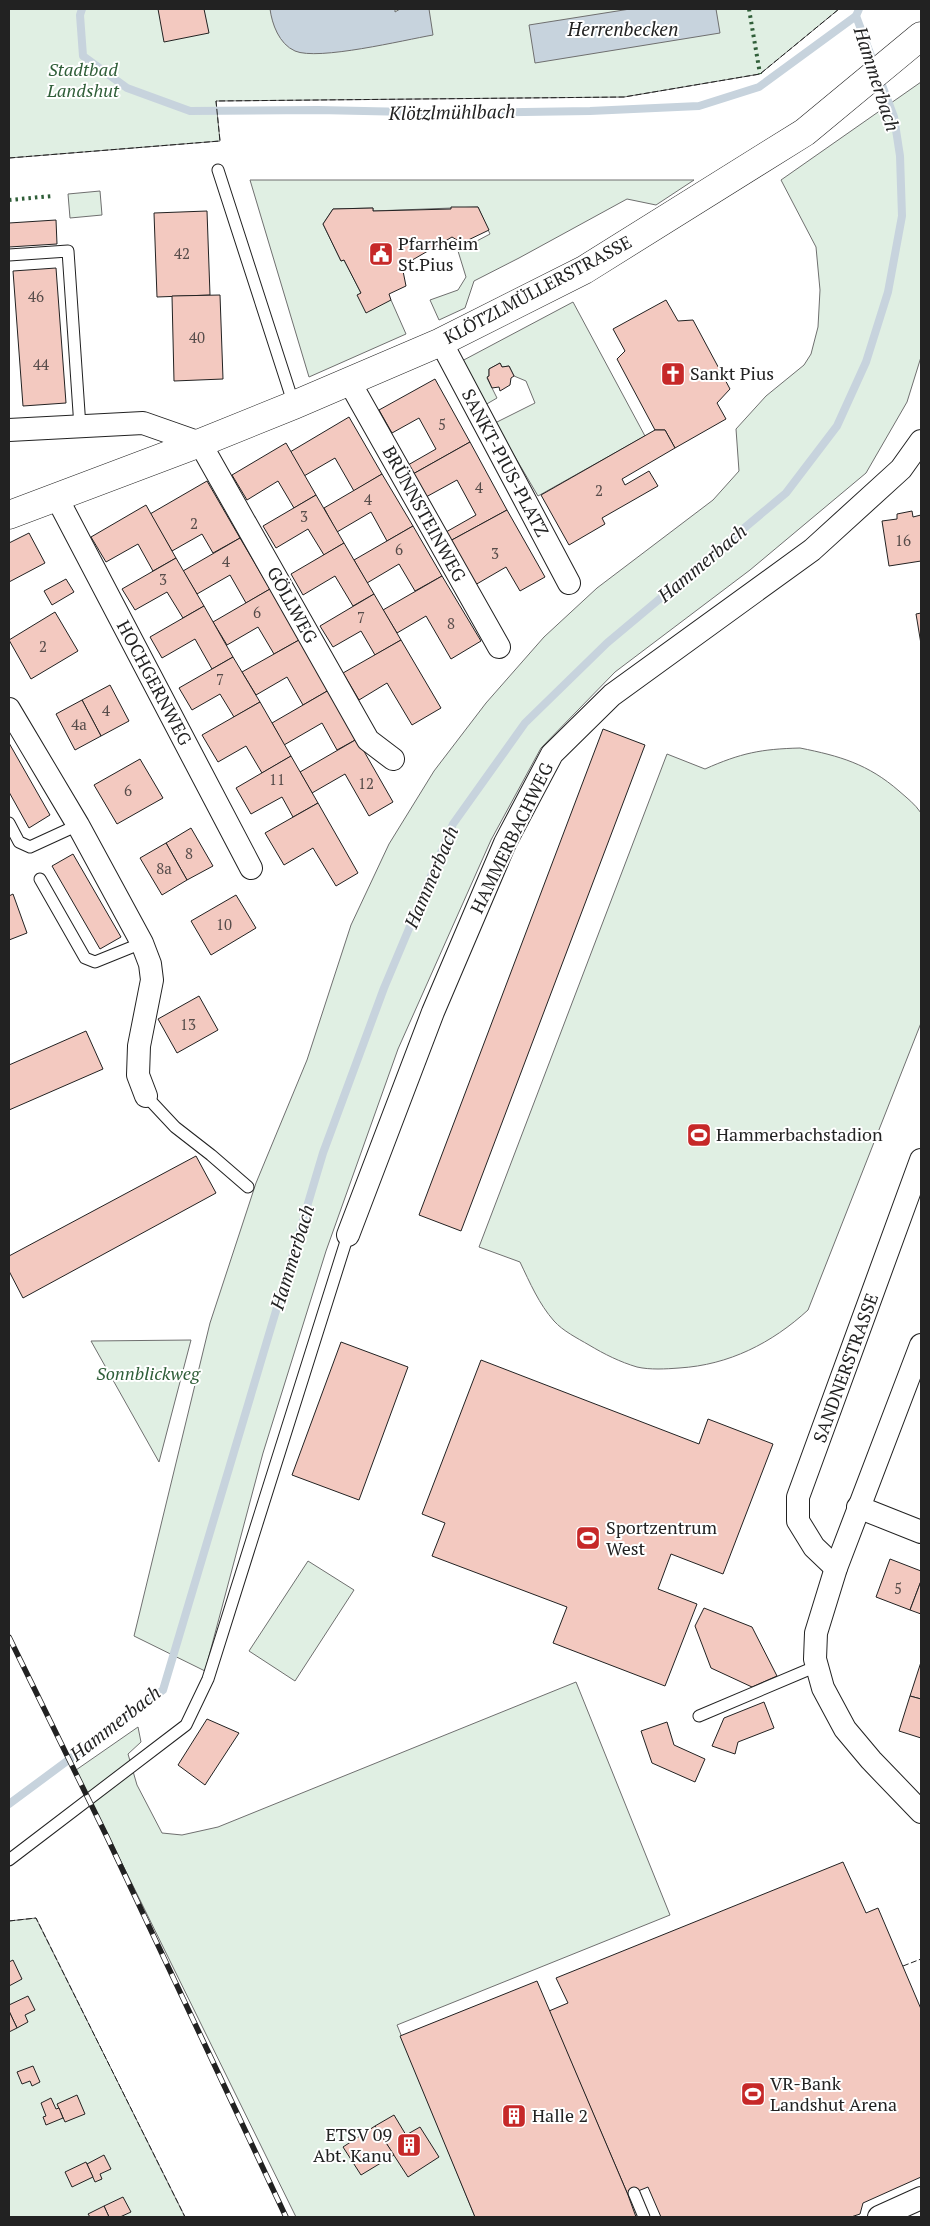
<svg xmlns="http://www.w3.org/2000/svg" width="930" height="2226" font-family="'PT Serif',serif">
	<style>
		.green { fill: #e0efe3; stroke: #6f6f6f }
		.water { fill: #c7d3dd; stroke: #6f6f6f }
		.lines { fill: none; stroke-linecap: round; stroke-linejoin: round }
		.stream { stroke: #c7d3dd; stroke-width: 8 }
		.building { fill: #f3c9c0; stroke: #222 }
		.service-casing { stroke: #222; stroke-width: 13 }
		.minor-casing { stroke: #222; stroke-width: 24 }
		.tertiary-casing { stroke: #222; stroke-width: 29 }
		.service { stroke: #fff; stroke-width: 11 }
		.minor { stroke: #fff; stroke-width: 22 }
		.tertiary { stroke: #fff; stroke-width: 28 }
		.rail-casing { stroke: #222; stroke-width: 5.5 }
		.rail { stroke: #fff; stroke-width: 4; stroke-dasharray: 11; stroke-linecap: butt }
		.hedge { stroke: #2f5e38; stroke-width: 4; stroke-dasharray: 2.5 4; stroke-linecap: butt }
		.fence { stroke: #222; stroke-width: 1; stroke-dasharray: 6 2.5; stroke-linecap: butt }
		.labels { text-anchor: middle; stroke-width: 4; stroke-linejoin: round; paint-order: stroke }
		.number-label { font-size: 15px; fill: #564c4a }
		.park-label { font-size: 18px; font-style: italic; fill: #2f5e38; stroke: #fff }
		.poi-label { font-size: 18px; fill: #222; stroke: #fff; text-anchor: start }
		.street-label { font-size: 18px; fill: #222; stroke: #fff }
		.water-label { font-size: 19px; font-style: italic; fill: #222; stroke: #fff }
	</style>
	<rect width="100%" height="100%" fill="#fff"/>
	<g class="green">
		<path d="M9 9H839L760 74 624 97 216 101 220 141 9 158Z"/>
		<path d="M921 82V357L907 402 866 473 750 570 615 672 541 748 491 840 398 1049 326 1251 263 1453 205 1671 134 1636 210 1323 256 1183 307 1060 351 925 389 844 434 771 486 703 544 637 597 588 713 500 739 471 736 429 766 396 804 365 811 354 818 327 820 290 816 247 781 180Z"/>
		<path d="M250 180H694L656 205 627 199 519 258 474 281 465 308 439 320 430 300 458 290 466 277 458 251 490 234 478 207 373 211V208L333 209 323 224 341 261 344 260 361 293 358 295 391 300 406 334 309 377Z"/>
		<path d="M100 191 102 215 70 218 68 194Z"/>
		<path d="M573 302 645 436 538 496 495 423 535 403 526 381 514 376 509 366 502 367 500 363 489 369V376L487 378 497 398 485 405 460 362Z"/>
		<path d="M800 748C840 756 868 764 899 791 907 798 915 804 921 813V1023L808 1310C772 1343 729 1365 679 1368 666 1369 650 1370 637 1367 620 1362 604 1354 589 1345 577 1338 563 1331 554 1321 539 1304 530 1283 520 1262L479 1247 667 754 705 769C741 753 761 749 800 748Z"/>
		<path d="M191 1340 159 1462 91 1341Z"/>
		<path d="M308 1561 354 1590 295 1681 249 1651Z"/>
		<path d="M576 1682 670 1915 397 2025 475 2217H296L76 1770 138 1727 141 1742 128 1754 137 1785 162 1833 182 1835 218 1827Z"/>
		<path d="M36 1918 185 2217H9V1921Z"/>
	</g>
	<g class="water">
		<path d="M270 9H395V12L400 9H429L433 35C404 40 318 61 295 51 279 44 272 24 270 9Z"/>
		<path d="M630 9H716L720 33 535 63 529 25Z"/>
	</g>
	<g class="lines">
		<g class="stream">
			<path d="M82 9 80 15 83 56 127 88 190 111 318 110 456 113 590 111 699 106 759 87 856 16"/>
			<path d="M9 1804 163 1690 323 1153 384 988 453 824 525 723 607 643 786 493 837 426 866 362 888 292 902 216 900 156 894 117 856 16 859 9"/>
		</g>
	</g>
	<g class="building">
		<path d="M158 9H204L209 33 164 42Z"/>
		<path d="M451 207H478L489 230 462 243 452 237 402 266 406 286 389 294 391 300 366 313 357 295 361 293 344 260 341 261 323 224 333 209 373 208V211L451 209Z"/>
		<path d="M207 211 210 295 157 297 154 213Z"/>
		<path d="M56 220 57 244 9 247V223Z"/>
		<path d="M56 268 66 403 23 406 13 271Z"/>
		<path d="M220 295 223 379 174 381 172 296Z"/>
		<path d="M666 300 678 321 693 320 730 389 717 403 726 419 675 448 665 430H655L617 359 625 351 613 329Z"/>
		<path d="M500 363 502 367 509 366 514 376 511 378 510 385 500 391 499 387 492 388 487 377 489 376V369Z"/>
		<path d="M435 379 470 442 413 474 408 465 436 449 419 418 392 433 379 410Z"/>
		<path d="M349 417 382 474 354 491 335 458 304 476 290 452Z"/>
		<path d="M655 430H665L675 448 622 479 625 485 649 471 658 486 602 518 605 524 569 545 541 495Z"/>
		<path d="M470 442 507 510 450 541 446 532 476 515 457 480 426 497 413 474Z"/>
		<path d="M286 443 316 495 294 508 278 481 247 500 232 475Z"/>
		<path d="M382 474 413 526 387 541 371 512 337 532 324 508Z"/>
		<path d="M207 481 240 538 213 553 202 534 172 551 150 514Z"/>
		<path d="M316 495 344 543 324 555 308 529 276 548 263 526Z"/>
		<path d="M146 505 176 558 153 571 138 544 106 562 91 537Z"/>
		<path d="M507 510 545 577 520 591 506 567 475 585 450 541Z"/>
		<path d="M912 511 913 517 921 515V561L889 566 882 521 897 519V514Z"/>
		<path d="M413 526 442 576 415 591 399 564 367 583 354 560Z"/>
		<path d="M29 533 45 563 9 582V543Z"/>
		<path d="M240 538 270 589 246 603 230 575 197 594 183 571Z"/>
		<path d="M344 543 374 594 353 606 335 576 303 595 291 574Z"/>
		<path d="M176 558 204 606 183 618 167 592 135 610 122 589Z"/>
		<path d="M442 576 481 641 451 659 426 616 397 633 383 610Z"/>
		<path d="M66 579 74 592 52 605 44 591Z"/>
		<path d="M270 589 299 640 274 654 258 627 227 645 213 622Z"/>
		<path d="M374 594 401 640 375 655 361 631 333 647 320 626Z"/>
		<path d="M204 606 233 657 212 669 195 639 162 658 150 637Z"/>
		<path d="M55 612 78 651 31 679 9 640Z"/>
		<path d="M921 613V644L916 614Z"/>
		<path d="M299 640 329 690 303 705 287 677 256 695 242 672Z"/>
		<path d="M401 640 441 708 412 725 387 683 359 700 343 673Z"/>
		<path d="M233 657 260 702 234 717 220 694 192 710 179 688Z"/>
		<path d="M110 685 129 721 101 736 82 700Z"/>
		<path d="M329 690 357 739 337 750 322 723 284 745 272 723Z"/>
		<path d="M82 700 101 736 75 750 56 714Z"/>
		<path d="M260 702 291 756 262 773 246 746 218 762 202 735Z"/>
		<path d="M603 729 645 745 461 1231 419 1215Z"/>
		<path d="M357 739 393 802 369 816 345 774 312 793 300 772Z"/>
		<path d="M9 743 50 815 29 828 9 792Z"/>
		<path d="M291 756 318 803 293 817 282 797 251 814 236 788Z"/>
		<path d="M140 759 163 798 117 824 94 785Z"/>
		<path d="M318 803 358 873 336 886 313 848 284 865 265 833Z"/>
		<path d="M191 828 213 866 187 880 166 843Z"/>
		<path d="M166 843 187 880 162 895 140 858Z"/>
		<path d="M73 854 121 937 100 949 52 866Z"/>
		<path d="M13 894 27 933 9 940V896Z"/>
		<path d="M236 895 256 928 211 955 191 921Z"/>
		<path d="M199 996 218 1030 177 1053 158 1019Z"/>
		<path d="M86 1031 103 1069 9 1110V1065Z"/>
		<path d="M196 1156 216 1193 23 1298 9 1271V1256Z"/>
		<path d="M341 1342 408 1367 359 1500 292 1475Z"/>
		<path d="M481 1360 699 1444 708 1419 773 1444 723 1574 671 1554 658 1589 697 1604 665 1686 553 1643 567 1607 432 1556 445 1523 422 1514Z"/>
		<path d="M890 1559 921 1571V1581L910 1610 876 1597Z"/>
		<path d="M921 1581V1614L910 1610Z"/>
		<path d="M704 1608 752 1627 777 1676 752 1687 711 1668 695 1626Z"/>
		<path d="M921 1662V1699L910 1696Z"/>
		<path d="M910 1696 921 1699V1738L899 1731Z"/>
		<path d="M764 1702 774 1728 738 1742 735 1754 712 1746 724 1718Z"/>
		<path d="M207 1719 239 1733 205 1785 178 1765Z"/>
		<path d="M667 1722 674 1745 705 1759 695 1782 652 1763 641 1731Z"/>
		<path d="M843 1862 866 1913 878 1908 921 2009V2177L863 2203 860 2214 851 2217H661L648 2187 628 2195 549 2011 568 2003 556 1978Z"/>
		<path d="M13 1960 22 1979 9 1986V1962Z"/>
		<path d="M537 1981 628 2195 636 2217H475L400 2036Z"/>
		<path d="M28 1996 35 2010 25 2015 28 2022 17 2028 9 2011V2005Z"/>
		<path d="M9 2011 17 2028 9 2032Z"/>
		<path d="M33 2066 40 2082 32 2086 30 2081 22 2084 17 2072Z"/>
		<path d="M77 2095 85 2114 65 2122 57 2104Z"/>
		<path d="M51 2098 56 2109 59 2108 63 2118 46 2125 43 2117 46 2116 41 2103Z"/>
		<path d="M394 2115 406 2135 420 2127 439 2157 408 2177 375 2126Z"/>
		<path d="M375 2126 394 2155 361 2175 343 2147Z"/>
		<path d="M104 2155 111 2169 100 2174 102 2179 95 2182 87 2164Z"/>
		<path d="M86 2162 93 2177 72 2187 65 2172Z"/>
		<path d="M123 2197 131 2212 120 2217H109L104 2206Z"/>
		<path d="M104 2206 109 2217H90L88 2214Z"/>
	</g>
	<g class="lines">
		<defs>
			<g id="service">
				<path d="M218 170 294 405"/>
				<path d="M9 255 68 251 80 427"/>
				<path d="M9 823 19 842 30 847 78 825"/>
				<path d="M40 879 85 958 95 962 142 943"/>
				<path d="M146 1096 175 1127 211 1155 248 1187"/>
				<path d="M699 1716 817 1666"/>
				<path d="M9 1860 186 1725 208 1679 348 1235"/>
				<path d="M634 2193 644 2217"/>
			</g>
			<g id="minor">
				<path d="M441 342 569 583"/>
				<path d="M349 381 499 647"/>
				<path d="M9 430 143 423 200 443 368 740 393 759"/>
				<path d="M57 498 251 868"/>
				<path d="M9 709 78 825 142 943 150 964 152 980 139 1046 138 1075 146 1096"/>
				<path d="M348 1235 433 1012 505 843 552 754 612 695 812 550 901 469 921 441"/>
				<path d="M921 1345 836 1568 816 1633 815 1659 823 1688 845 1729 871 1760 921 1812"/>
				<path d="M858 1507 921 1532"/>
				<path d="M836 1568 814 1547 798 1521V1497L921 1160"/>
				<path d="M879 2217 921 2198"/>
			</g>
			<path id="tertiary" d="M9 515 200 443 294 405 441 342 584 270 805 132 921 36"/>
		</defs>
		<use href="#service" class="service-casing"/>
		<use href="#minor" class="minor-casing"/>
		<use href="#tertiary" class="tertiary-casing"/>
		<use href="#service" class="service"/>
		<use href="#minor" class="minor"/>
		<use href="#tertiary" class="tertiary"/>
		<defs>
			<path id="rail" d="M9 1637 107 1837 286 2217"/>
		</defs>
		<use href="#rail" class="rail-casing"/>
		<use href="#rail" class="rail"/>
		<g class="hedge">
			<path d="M749 9 760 74"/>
			<path d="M9 200 52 196"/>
		</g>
		<g class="fence">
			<path d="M9 158 220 141 216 101 624 97 760 74 839 9"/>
			<path d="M9 1921 36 1918 185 2217"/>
			<path d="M903 1966 921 1959"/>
		</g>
	</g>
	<defs>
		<symbol id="civic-square" viewBox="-11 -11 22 22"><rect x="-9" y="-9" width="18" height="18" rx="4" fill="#c62828" stroke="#fff"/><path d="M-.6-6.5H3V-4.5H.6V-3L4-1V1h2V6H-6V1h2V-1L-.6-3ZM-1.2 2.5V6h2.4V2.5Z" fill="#fff"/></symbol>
		<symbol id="church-square" viewBox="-11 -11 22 22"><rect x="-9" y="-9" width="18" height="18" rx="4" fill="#c62828" stroke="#fff"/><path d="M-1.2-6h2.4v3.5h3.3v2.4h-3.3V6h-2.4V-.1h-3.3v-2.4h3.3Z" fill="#fff"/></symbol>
		<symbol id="stadium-square" viewBox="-11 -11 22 22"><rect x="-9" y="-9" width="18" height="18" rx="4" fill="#c62828" stroke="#fff"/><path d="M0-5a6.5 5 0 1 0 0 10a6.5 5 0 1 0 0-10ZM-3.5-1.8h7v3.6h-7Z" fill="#fff"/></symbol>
		<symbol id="building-square" viewBox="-11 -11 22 22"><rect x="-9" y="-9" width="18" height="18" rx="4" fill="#c62828" stroke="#fff"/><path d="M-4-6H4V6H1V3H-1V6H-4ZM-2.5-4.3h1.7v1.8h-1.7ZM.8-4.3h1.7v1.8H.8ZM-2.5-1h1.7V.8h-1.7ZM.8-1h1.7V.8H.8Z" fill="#fff"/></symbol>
	</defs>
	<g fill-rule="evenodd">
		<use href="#civic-square" x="367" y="240" width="28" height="28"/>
		<use href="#church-square" x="659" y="360" width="28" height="28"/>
		<use href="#stadium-square" x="685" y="1121" width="28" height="28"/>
		<use href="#stadium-square" x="574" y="1524" width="28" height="28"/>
		<use href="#stadium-square" x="739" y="2080" width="28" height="28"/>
		<use href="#building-square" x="500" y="2102" width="28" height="28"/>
		<use href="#building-square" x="395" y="2131" width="28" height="28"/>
	</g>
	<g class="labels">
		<g class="number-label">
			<text x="182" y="259">42</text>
			<text x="36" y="302">46</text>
			<text x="197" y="343">40</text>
			<text x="41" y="370">44</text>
			<text x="442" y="430">5</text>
			<text x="479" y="493">4</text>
			<text x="599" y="496">2</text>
			<text x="368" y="505">4</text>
			<text x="304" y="522">3</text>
			<text x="194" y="529">2</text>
			<text x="903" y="546">16</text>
			<text x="399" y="555">6</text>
			<text x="495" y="559">3</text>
			<text x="226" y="567">4</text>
			<text x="163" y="585">3</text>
			<text x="257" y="618">6</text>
			<text x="361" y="623">7</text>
			<text x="451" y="629">8</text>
			<text x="43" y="652">2</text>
			<text x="220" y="685">7</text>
			<text x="106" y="716">4</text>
			<text x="79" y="730">4a</text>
			<text x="277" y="785">11</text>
			<text x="366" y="789">12</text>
			<text x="128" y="796">6</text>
			<text x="189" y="859">8</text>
			<text x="164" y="874">8a</text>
			<text x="224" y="930">10</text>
			<text x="188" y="1030">13</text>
			<text x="898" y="1594">5</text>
		</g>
		<g class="park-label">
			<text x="83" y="76">Stadtbad<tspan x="83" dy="21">Landshut</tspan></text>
			<text x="148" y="1380">Sonnblickweg</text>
		</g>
		<g class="poi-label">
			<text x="398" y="250">Pfarrheim<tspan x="398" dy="21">St.Pius</tspan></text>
			<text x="690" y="380">Sankt Pius</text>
			<text x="716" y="1141">Hammerbachstadion</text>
			<text x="606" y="1534">Sportzentrum<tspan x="606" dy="21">West</tspan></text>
			<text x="770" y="2090">VR-Bank<tspan x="770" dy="21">Landshut Arena</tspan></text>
			<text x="532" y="2122">Halle 2</text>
			<text x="392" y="2141" text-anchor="end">ETSV 09<tspan x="392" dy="21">Abt. Kanu</tspan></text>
		</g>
		<g class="street-label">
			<text transform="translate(538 290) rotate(-28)" y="6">KLÖTZLMÜLLERSTRASSE</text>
			<text transform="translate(505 463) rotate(62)" y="6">SANKT-PIUS-PLATZ</text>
			<text transform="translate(424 514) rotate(61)" y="6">BRÜNNSTEINWEG</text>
			<text transform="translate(292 605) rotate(61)" y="6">GÖLLWEG</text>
			<text transform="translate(154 683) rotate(62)" y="6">HOCHGERNWEG</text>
			<text transform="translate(512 838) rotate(-64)" y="6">HAMMERBACHWEG</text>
			<text transform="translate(846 1368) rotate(-70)" y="6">SANDNERSTRASSE</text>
		</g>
		<g class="water-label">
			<text x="623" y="36">Herrenbecken</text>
			<text transform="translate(877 79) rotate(72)" y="7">Hammerbach</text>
			<text transform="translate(452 112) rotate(-1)" y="7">Klötzlmühlbach</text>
			<text transform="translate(702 563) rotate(-40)" y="7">Hammerbach</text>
			<text transform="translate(431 877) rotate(-67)" y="7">Hammerbach</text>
			<text transform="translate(292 1257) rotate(-73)" y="7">Hammerbach</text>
			<text transform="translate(115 1723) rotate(-38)" y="7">Hammerbach</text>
		</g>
	</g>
	<rect width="930" height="2226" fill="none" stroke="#222222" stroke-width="20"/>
</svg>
